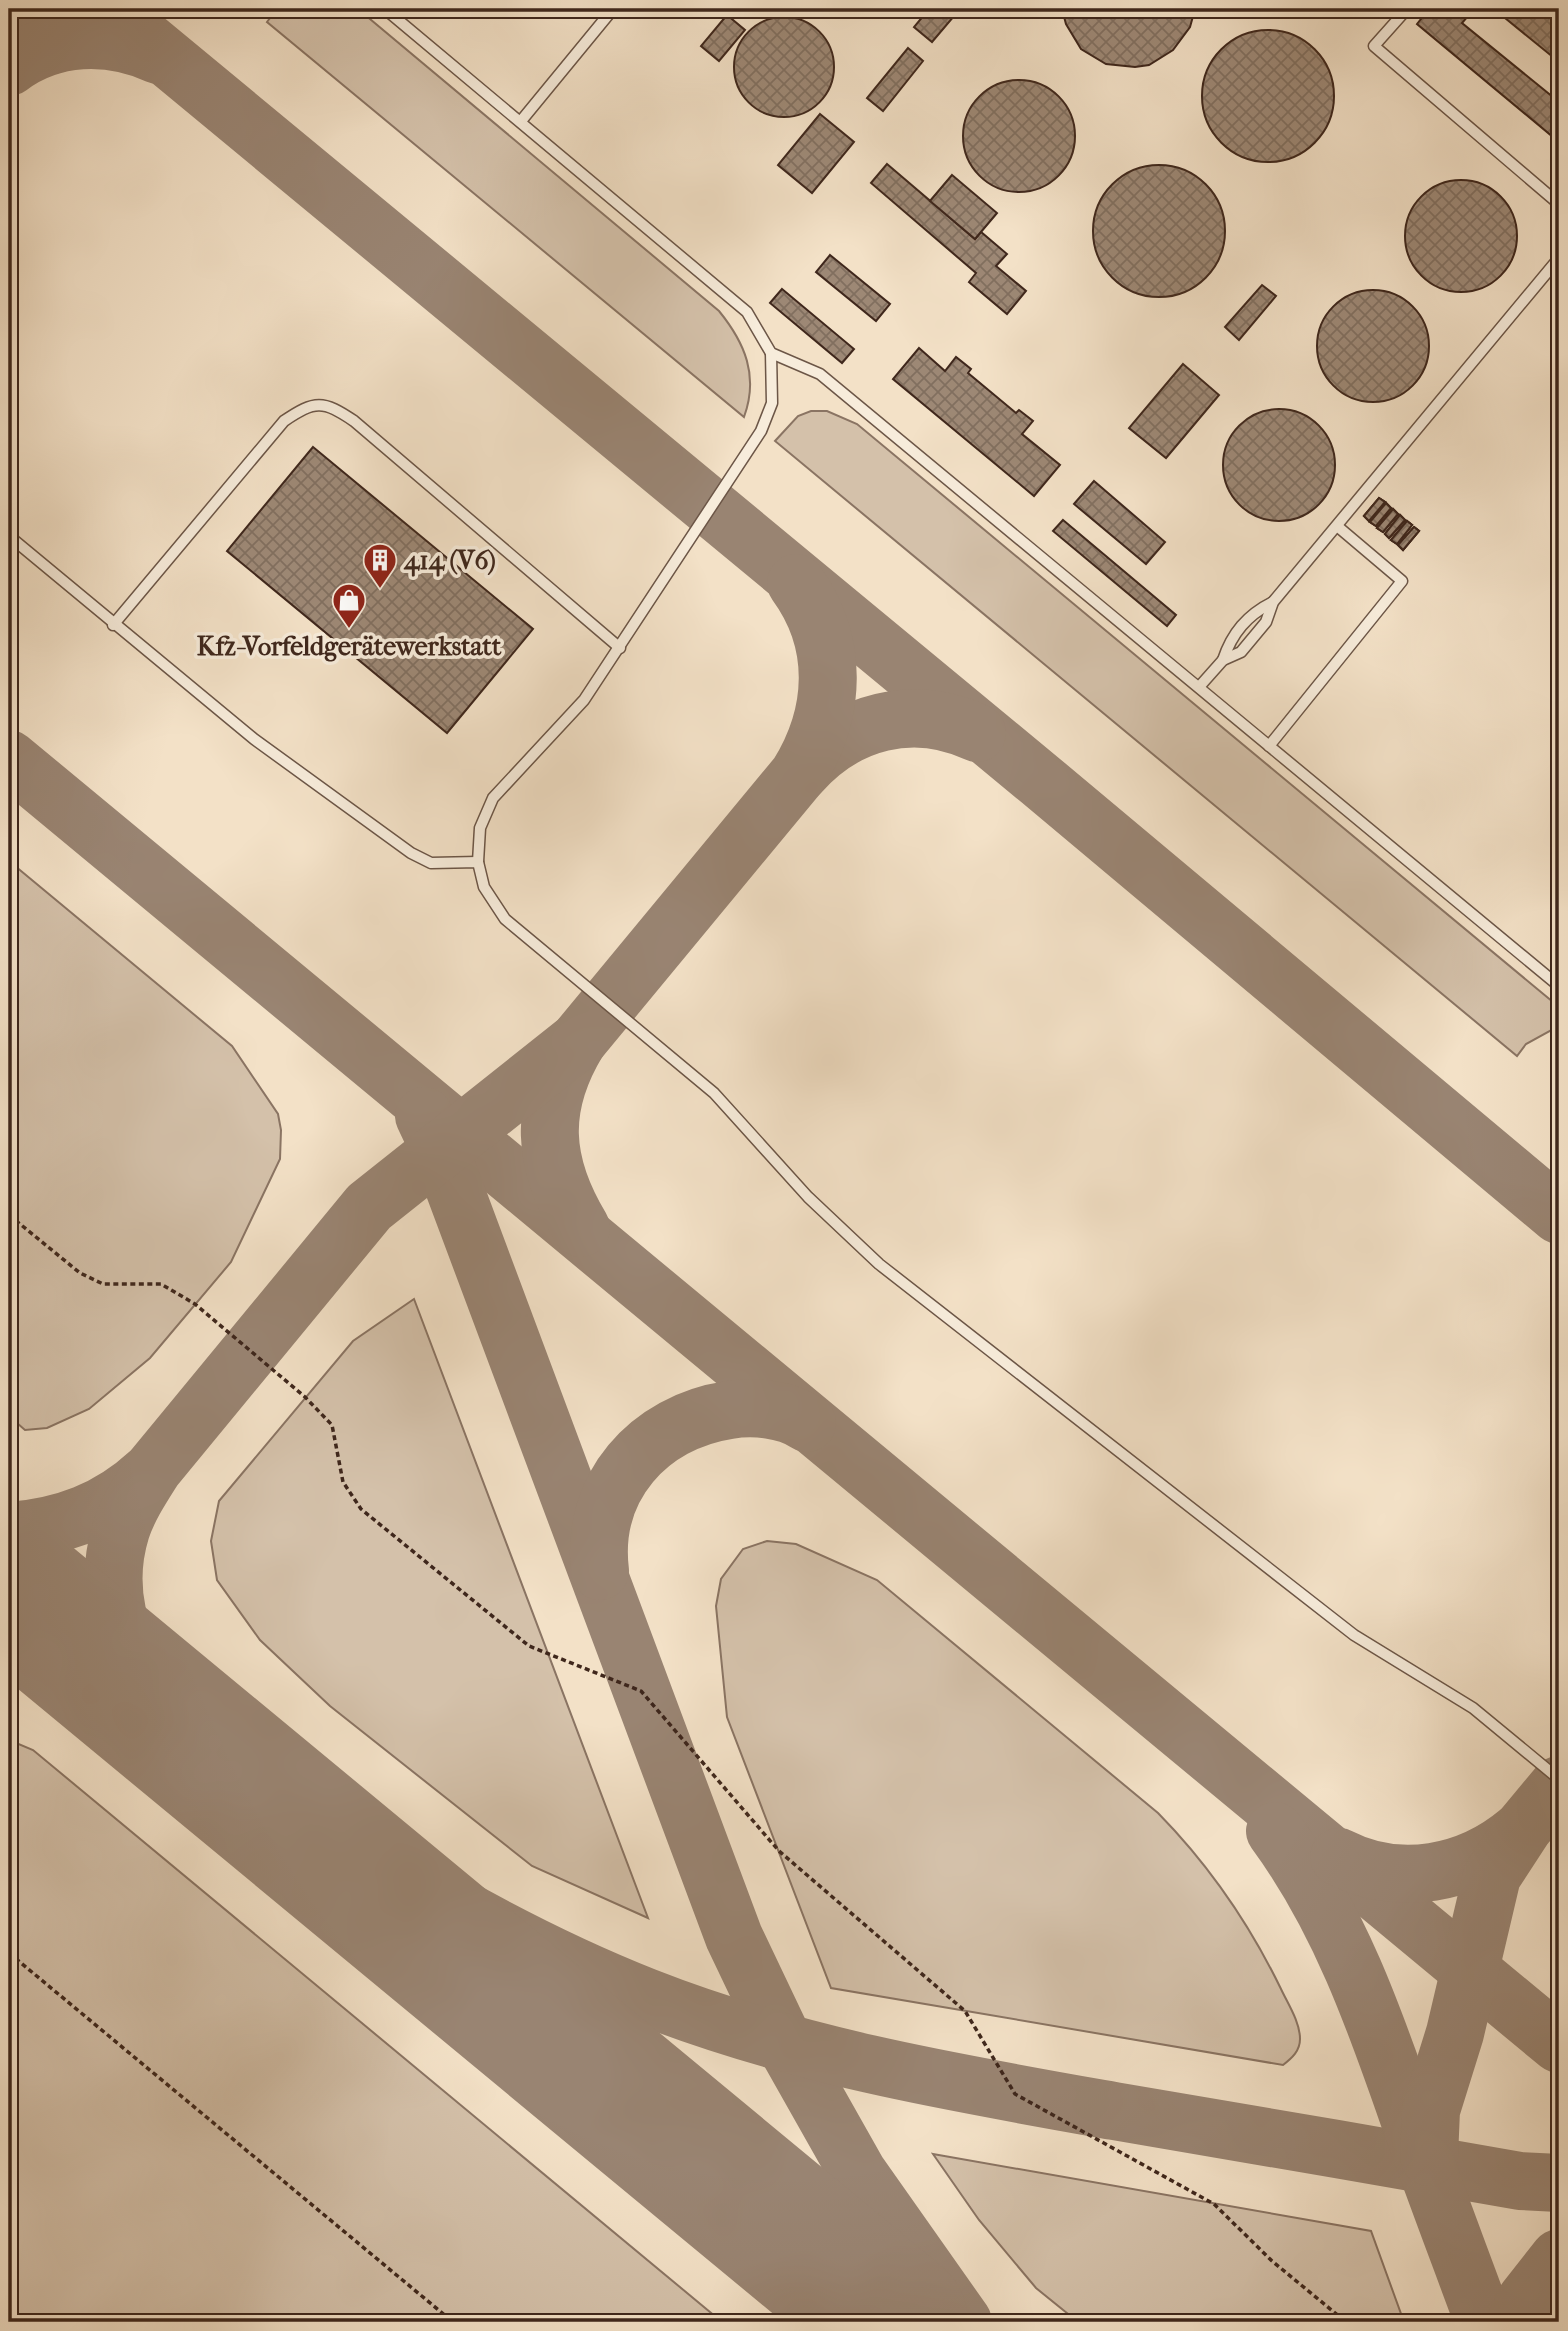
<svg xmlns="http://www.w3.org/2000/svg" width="1568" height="2331" font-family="'IM FELL French Canon',serif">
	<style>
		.green { fill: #d4c1aa; stroke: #8a7463; stroke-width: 2 }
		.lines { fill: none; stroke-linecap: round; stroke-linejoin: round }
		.taxiway { stroke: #998472; stroke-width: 58 }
		.runway { stroke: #998472; stroke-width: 144 }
		.building { fill: url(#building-cross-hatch); stroke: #3f271c; stroke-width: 2 }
		.service-casing { stroke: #6c5647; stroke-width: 13 }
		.path { stroke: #3f271c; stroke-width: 3.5; stroke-dasharray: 5 3.5; stroke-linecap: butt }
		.service { stroke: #f7ecdb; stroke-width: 10 }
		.labels { text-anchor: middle; stroke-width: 7; stroke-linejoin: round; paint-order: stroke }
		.poi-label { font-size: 26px; font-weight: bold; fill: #3f271c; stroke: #f7ecdb; text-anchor: start }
	</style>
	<defs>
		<pattern id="building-cross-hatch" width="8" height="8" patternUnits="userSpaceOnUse" patternTransform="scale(1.75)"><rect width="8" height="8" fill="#9d8875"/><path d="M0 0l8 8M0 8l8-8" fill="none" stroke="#816f5f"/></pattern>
	</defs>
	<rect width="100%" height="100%" fill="#f3e1c7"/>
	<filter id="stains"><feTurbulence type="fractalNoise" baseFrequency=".00286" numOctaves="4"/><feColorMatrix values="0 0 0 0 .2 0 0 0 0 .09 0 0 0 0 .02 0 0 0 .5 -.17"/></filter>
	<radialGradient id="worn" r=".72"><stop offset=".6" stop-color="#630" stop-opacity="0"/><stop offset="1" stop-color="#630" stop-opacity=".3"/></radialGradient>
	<g class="green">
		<path d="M266 9H358L719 311C745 343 759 376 744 417L267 22 273 14Z"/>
		<path d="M811 411H827L857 424 1559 1007V1026L1526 1044 1517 1056 775 441 798 416Z"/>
		<path d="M9 861 232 1046 278 1114 281 1130 280 1159 231 1262 150 1358 89 1409 47 1428 25 1430 9 1416Z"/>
		<path d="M414 1299 648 1918 532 1866 330 1706 260 1640 217 1580 211 1541 219 1501 353 1341Z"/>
		<path d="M767 1541 796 1544 877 1580 1158 1813C1209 1865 1249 1923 1281 1989 1288 2004 1300 2022 1300 2039 1300 2051 1292 2058 1283 2065L831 1988 727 1717 716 1606 721 1579 743 1549Z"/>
		<path d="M9 1740 33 1750 722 2322H9Z"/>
		<path d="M933 2154 1371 2231 1404 2322H1078L1036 2288 979 2220Z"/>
	</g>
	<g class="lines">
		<g class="taxiway">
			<path d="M108 9 1040 780 1559 1215"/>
			<path d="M9 45 15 9"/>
			<path d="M9 67C53 34 109 33 158 55"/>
			<path d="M9 759 1559 2044"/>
			<path d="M800 773C846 721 913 703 977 733"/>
			<path d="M578 1041C538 1107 542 1163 581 1228"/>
			<path d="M424 1116 440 1150 734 1937 784 2042 858 2173 963 2322"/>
			<path d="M9 1531C63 1527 109 1510 149 1473"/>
			<path d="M600 1571C590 1487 649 1422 729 1410 754 1406 786 1409 807 1423"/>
			<path d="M9 1646C66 1653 101 1673 150 1703"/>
			<path d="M195 1743C140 1684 95 1614 121 1530 128 1508 142 1487 154 1468L369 1207 578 1041 798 775C836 714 840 643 796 583"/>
			<path d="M213 1756C352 1846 491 1936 646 1997 796 2056 955 2083 1114 2111 1249 2134 1385 2157 1520 2181L1559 2183"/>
			<path d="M1275 1831C1339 1918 1374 2017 1409 2118 1433 2186 1459 2254 1484 2322"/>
			<path d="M1339 1857C1399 1888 1469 1874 1519 1832"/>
			<path d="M1429 2157 1431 2110 1455 2033 1492 1876 1524 1827 1559 1785"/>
			<path d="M1516 2322 1526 2300 1559 2258"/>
		</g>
		<path class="runway" d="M9 1588 896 2322"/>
	</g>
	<g class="building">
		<path d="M929 9H960L932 42 914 27Z"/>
		<path d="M1062 9H1195L1190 27 1173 50 1149 65 1135 67 1106 64 1081 49 1066 24Z"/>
		<path d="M1429 9H1474L1462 23 1559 102V142L1417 24Z"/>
		<path d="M1494 9H1559V62Z"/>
		<path d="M727 15 745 30 719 61 701 46Z"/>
		<circle cx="784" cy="67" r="50"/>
		<circle cx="1268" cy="96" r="66"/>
		<path d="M908 48 923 61 883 111 867 98Z"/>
		<circle cx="1019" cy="136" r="56"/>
		<path d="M820 114 854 142 812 193 778 165Z"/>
		<path d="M887 164 975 239 981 232 1007 254 996 266 1026 291 1007 314 969 282 976 273 871 183Z"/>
		<circle cx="1159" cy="231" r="66"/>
		<path d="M952 175 997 213 975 239 930 201Z"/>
		<circle cx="1461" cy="236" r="56"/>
		<path d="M830 255 890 304 876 321 816 272Z"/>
		<path d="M1262 285 1276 296 1239 340 1225 327Z"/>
		<path d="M782 289 854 349 842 363 770 303Z"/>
		<circle cx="1373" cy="346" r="56"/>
		<path d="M919 348 945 371 956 357 971 369 968 373 1016 413 1019 410 1033 421 1022 434 1060 465 1034 496 893 379Z"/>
		<path d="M1183 364 1219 395 1166 458 1129 428Z"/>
		<circle cx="1279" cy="465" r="56"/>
		<path d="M313 447 533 629 447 733 227 551Z"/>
		<path d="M1094 481 1165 542 1146 564 1074 504Z"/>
		<path d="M1379 498 1385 502 1369 521 1364 516Z"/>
		<path d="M1379 498 1385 502 1369 521 1364 516Z"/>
		<path d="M1379 498 1385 502 1369 521 1364 516Z"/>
		<path d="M1386 503 1391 508 1376 526 1370 522Z"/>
		<path d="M1386 503 1391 508 1376 526 1370 522Z"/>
		<path d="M1386 503 1391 508 1376 526 1370 522Z"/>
		<path d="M1393 509 1398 514 1383 532 1377 528Z"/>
		<path d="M1393 509 1398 514 1383 532 1377 528Z"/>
		<path d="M1393 509 1398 514 1383 532 1377 528Z"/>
		<path d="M1400 515 1405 520 1389 538 1385 534Z"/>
		<path d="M1400 515 1405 520 1389 538 1385 534Z"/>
		<path d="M1400 515 1405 520 1389 538 1385 534Z"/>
		<path d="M1063 520 1176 615 1167 626 1053 531Z"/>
		<path d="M1407 521 1412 525 1397 544 1391 540Z"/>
		<path d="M1407 521 1412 525 1397 544 1391 540Z"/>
		<path d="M1407 521 1412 525 1397 544 1391 540Z"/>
		<path d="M1414 527 1419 531 1403 550 1398 545Z"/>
		<path d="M1414 527 1419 531 1403 550 1398 545Z"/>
		<path d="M1414 527 1419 531 1403 550 1398 545Z"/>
	</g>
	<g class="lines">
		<defs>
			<g id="service">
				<path d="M385 9 747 312 771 353 820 374 1559 986"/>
				<path d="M1407 9 1374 46 1559 204"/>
				<path d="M521 121 613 9"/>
				<path d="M9 536 254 739 411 853 431 863 478 862 484 887 505 919 714 1093 808 1197 879 1264 1354 1635 1473 1708 1559 1779"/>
				<path d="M113 625 284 421C315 400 323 400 354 421L620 648"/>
				<path d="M1223 660C1232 633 1247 615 1273 602"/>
				<path d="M1199 687 1223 660 1241 652 1266 622 1273 602 1559 258"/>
				<path d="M1269 746 1402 581 1337 526"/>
				<path d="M478 862 480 828 493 798 584 700 761 431 772 403 771 353"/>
			</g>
		</defs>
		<use href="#service" class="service-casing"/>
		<g class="path">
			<path d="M9 1215 80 1273 103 1284H161L195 1304 305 1397 332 1425 343 1482 361 1509 529 1646 641 1691 779 1851 965 2011 1015 2094 1214 2204 1272 2261 1346 2322"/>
			<path d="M9 1953 453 2322"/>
		</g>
		<use href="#service" class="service"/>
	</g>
	<defs>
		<symbol id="building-pin" viewBox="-11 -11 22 30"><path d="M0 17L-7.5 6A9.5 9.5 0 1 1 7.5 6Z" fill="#8f2418" stroke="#f7ecdb"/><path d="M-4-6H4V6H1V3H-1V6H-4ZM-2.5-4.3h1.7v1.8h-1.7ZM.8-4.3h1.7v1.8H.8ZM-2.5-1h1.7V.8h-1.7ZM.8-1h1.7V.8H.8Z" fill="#fff"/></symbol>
		<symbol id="shop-pin" viewBox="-11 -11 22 30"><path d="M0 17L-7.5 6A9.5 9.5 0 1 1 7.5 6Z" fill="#8f2418" stroke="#f7ecdb"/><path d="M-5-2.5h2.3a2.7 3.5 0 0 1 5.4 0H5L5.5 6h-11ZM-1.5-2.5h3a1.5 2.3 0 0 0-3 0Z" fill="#fff"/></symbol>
	</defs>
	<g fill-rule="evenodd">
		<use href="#building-pin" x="361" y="541" width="38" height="52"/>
		<use href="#shop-pin" x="330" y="581" width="38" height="52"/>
	</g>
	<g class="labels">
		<g class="poi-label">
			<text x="404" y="569">414 (V6)</text>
			<text x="349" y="655" text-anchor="middle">Kfz-Vorfeldgerätewerkstatt</text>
		</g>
	</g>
	<rect width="1568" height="2331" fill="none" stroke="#f3e1c7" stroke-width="35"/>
	<rect x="10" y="10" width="1547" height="2310" fill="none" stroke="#3f271c" stroke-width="3.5"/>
	<rect x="18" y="18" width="1533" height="2296" fill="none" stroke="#3f271c" stroke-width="2"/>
	<rect width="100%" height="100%" filter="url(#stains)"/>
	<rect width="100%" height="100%" fill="url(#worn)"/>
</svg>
